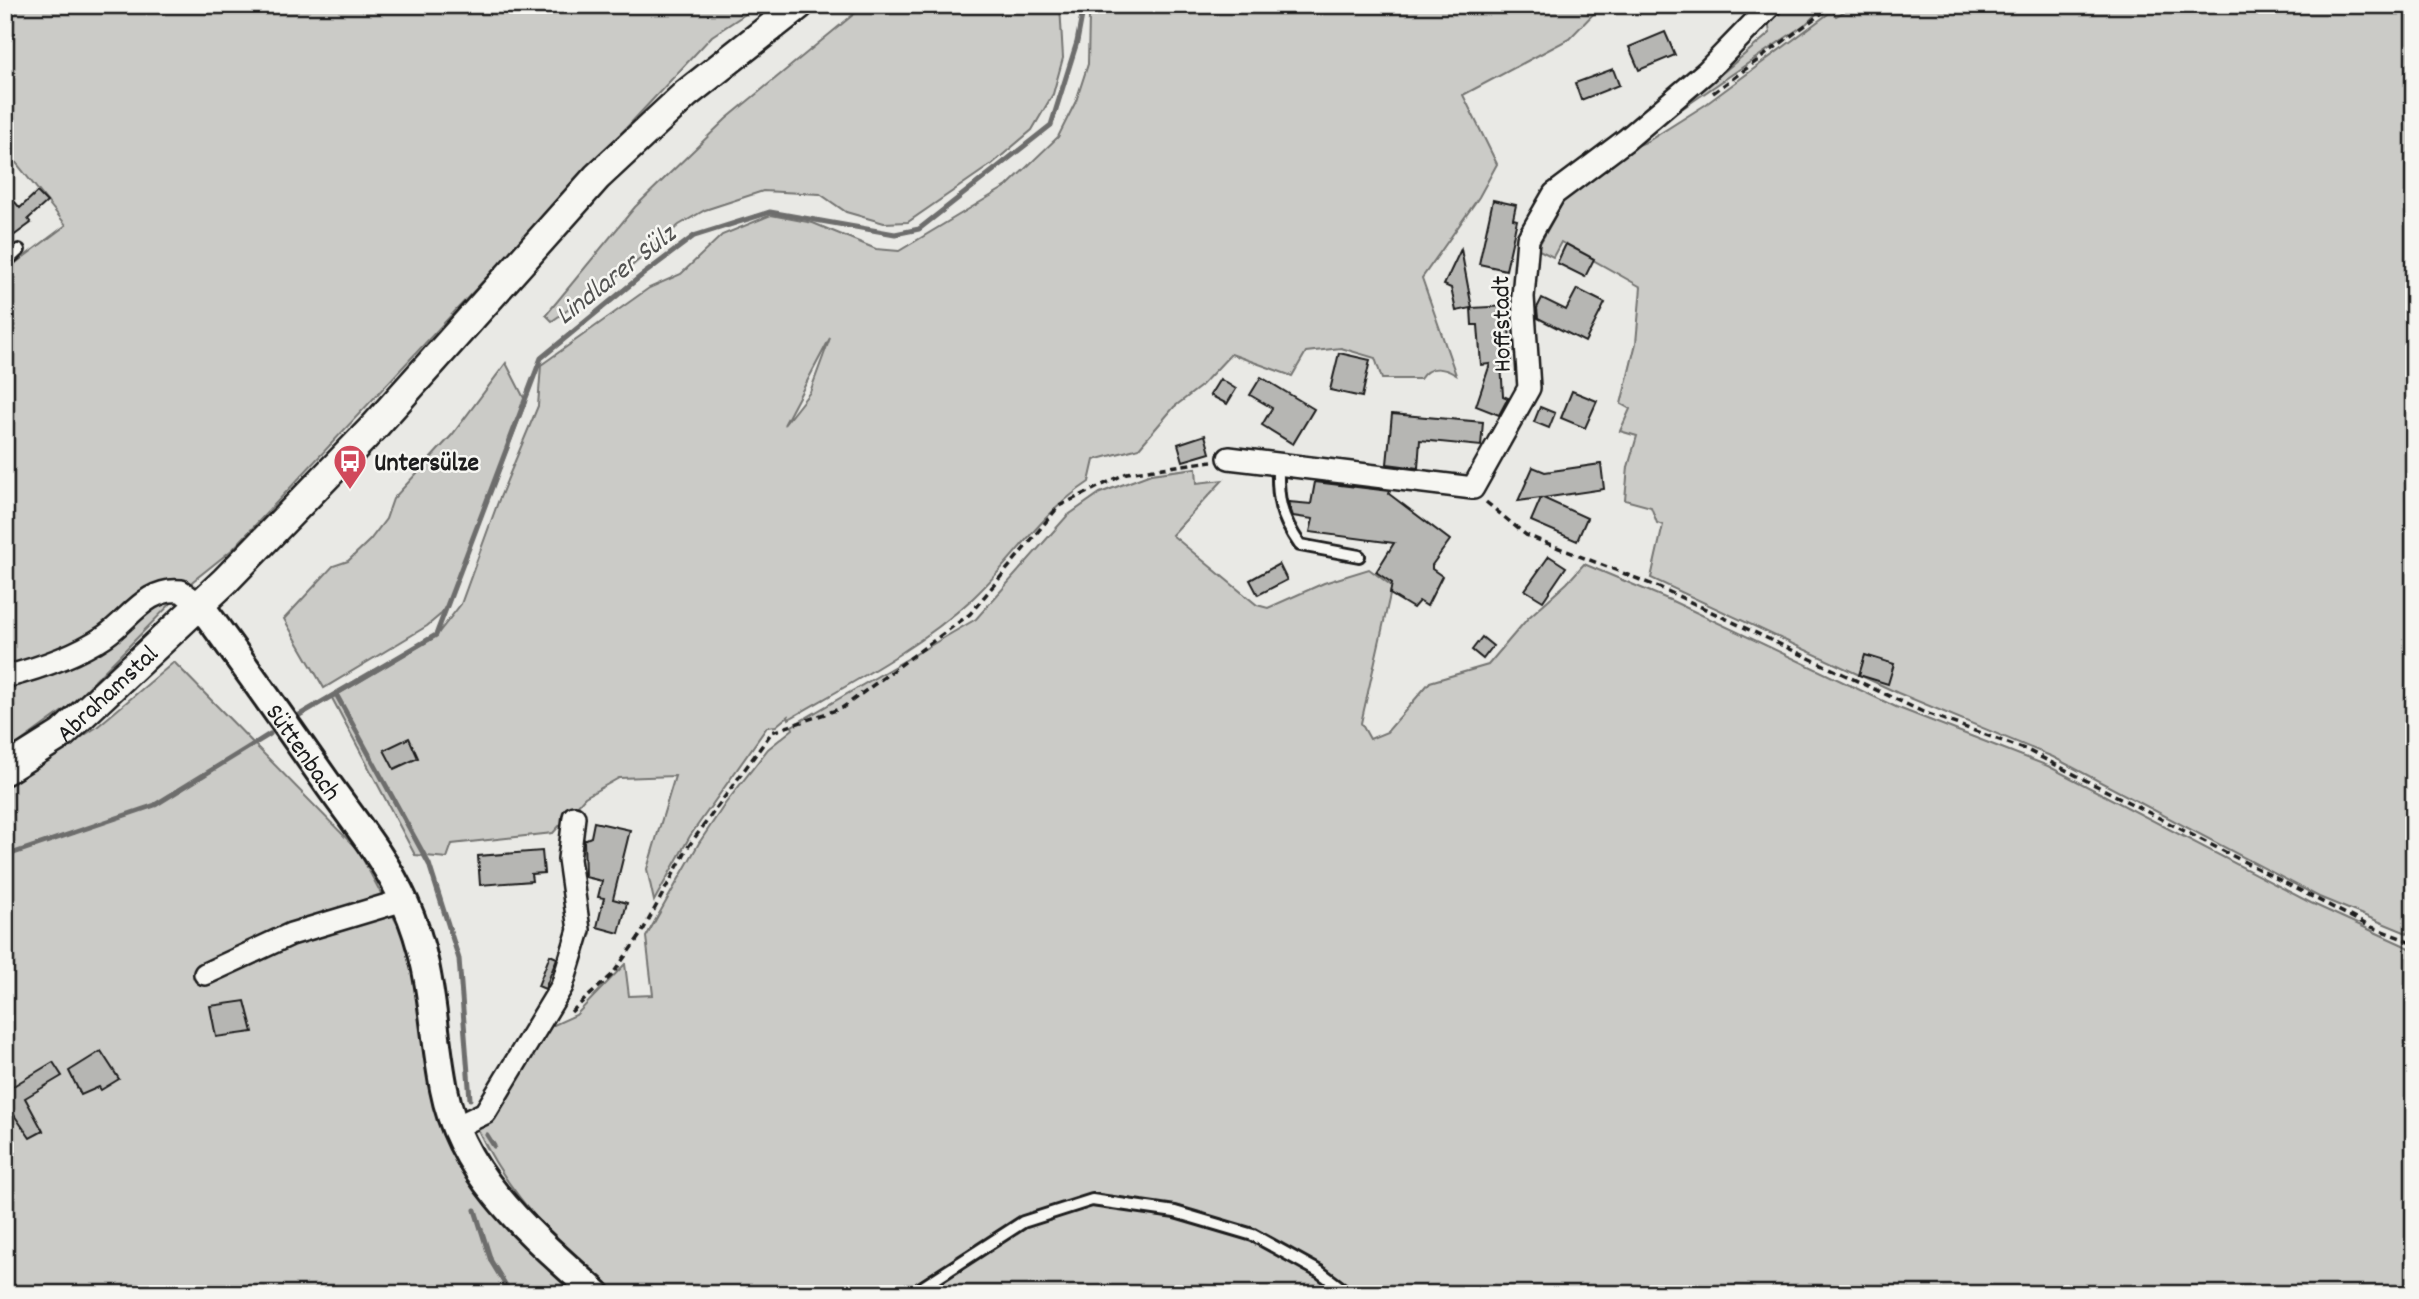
<svg xmlns="http://www.w3.org/2000/svg" width="2419" height="1299" font-family="Dekko,sans-serif">
	<style>
		.green { fill: #cbcbc7; stroke: #747472; stroke-width: 2; fill-rule: evenodd }
		.lines { fill: none; stroke-linecap: round; stroke-linejoin: round }
		.stream { stroke: #6d6d6c; stroke-width: 5 }
		.building { fill: #b6b6b3; stroke: #1c1c1c; stroke-width: 2 }
		.service-casing { stroke: #1c1c1c; stroke-width: 16 }
		.minor-casing { stroke: #1c1c1c; stroke-width: 26 }
		.tertiary-casing { stroke: #1c1c1c; stroke-width: 32 }
		.secondary-casing { stroke: #1c1c1c; stroke-width: 33 }
		.path { stroke: #1c1c1c; stroke-width: 3.5; stroke-dasharray: 7 5; stroke-linecap: butt }
		.service { stroke: #f6f6f2; stroke-width: 10 }
		.minor { stroke: #f6f6f2; stroke-width: 21 }
		.tertiary { stroke: #f6f6f2; stroke-width: 26 }
		.secondary { stroke: #f6f6f2; stroke-width: 28 }
		.labels { text-anchor: middle; stroke-width: 5; stroke-linejoin: round; paint-order: stroke }
		.street-label { font-size: 26px; fill: #1c1c1c; stroke: #f6f6f2 }
		.poi-label { font-size: 26px; font-weight: bold; fill: #1c1c1c; stroke: #f6f6f2; text-anchor: start }
		.water-label { font-size: 28px; font-style: italic; fill: #525251; stroke: #f6f6f2 }
	</style>
	<rect width="100%" height="100%" fill="#e9e9e5"/>
	<filter id="ink" filterUnits="userSpaceOnUse"><feTurbulence type="fractalNoise" baseFrequency=".0143" numOctaves="2"/><feDisplacementMap in="SourceGraphic" scale="14" xChannelSelector="R" yChannelSelector="G"/><feConvolveMatrix kernelMatrix="1 2 1 2 8 2 1 2 1" color-interpolation-filters="sRGB"/></filter>
	<g filter="url(#ink)">
		<g class="green">
			<path d="M20 5H759L712 36 233 549 193 581 71 705 5 753V271L66 225 14 160 5 99V20Z"/>
			<path d="M865 5H1060L1063 58 1053 94 1032 130 992 164 908 222 884 223 846 212 820 194 763 191 705 210 679 225 633 265 552 321 546 315 635 207 726 119Z"/>
			<path d="M1095 5H1602L1569 39 1463 95 1497 164 1479 197 1422 278 1456 375C1443 367 1429 365 1420 379H1382L1375 358 1341 348 1306 352 1292 376 1231 354 1200 387 1174 407 1139 448 1094 460 1089 482C1040 514 1014 560 972 599 919 648 851 683 789 719L788 716 776 726 767 727 690 836 654 901 647 869 675 776 619 778 585 797 553 833 452 844 447 858 415 855 332 698 436 636 461 604 498 502 538 406 541 365 649 288 681 274 722 235 771 215 813 223 876 249 899 251 1007 186 1058 137 1076 101 1088 64 1089 16ZM830 338 810 392 784 425Z"/>
			<path d="M1780 5H1825L1807 23 1632 143 1703 82 1714 80 1770 33 1768 20Z"/>
			<path d="M1842 5H2414V936L2319 897 2053 757 1898 693 1651 578 1663 525 1657 523 1651 507 1625 500 1628 467 1637 436 1620 431 1630 409 1621 404 1636 343 1641 287 1561 242 1553 257 1537 249 1564 200 1593 164 1648 141 1705 105 1832 11 1836 16 1845 11Z"/>
			<path d="M506 363 526 402 449 601 440 615 427 626 324 688 284 619 333 566 348 561 370 540 386 519 393 499 452 435Z"/>
			<path d="M1196 468 1197 483 1223 480 1172 535 1257 605 1268 608 1324 583 1369 569 1392 586 1361 723 1370 739 1387 732 1430 682 1488 665 1528 618 1567 583 1584 564 1670 600 1896 707 2048 766 2311 903 2414 950V1294H619L609 1287C554 1243 507 1192 477 1128L545 1029 576 1015 625 964 629 996 653 995 646 937 699 843 725 804 768 749 793 729 792 726 976 619 1067 516 1100 493 1151 474Z"/>
			<path d="M174 662 358 850 417 961 450 1120 588 1294H5V786L97 727Z"/>
		</g>
		<g class="lines">
			<g class="stream">
				<path d="M336 694 429 864 459 959 470 1099"/>
				<path d="M296 717 436 635 541 358 641 276 694 236 770 212 895 234 919 229 1051 125 1077 42 1084 5"/>
				<path d="M5 856 155 805 270 734"/>
				<path d="M487 1135 494 1146"/>
				<path d="M475 1210 491 1261 511 1294"/>
			</g>
		</g>
		<g class="building">
			<path d="M1665 32 1675 55 1639 70 1629 47Z"/>
			<path d="M1613 69 1619 85 1581 100 1575 83Z"/>
			<path d="M37 192 47 202 28 219 31 223 5 242V209L15 202 20 208Z"/>
			<path d="M1493 200 1516 205 1513 219 1517 220 1506 270 1479 264Z"/>
			<path d="M1566 244 1594 259 1585 277 1557 263Z"/>
			<path d="M1461 249 1472 308 1508 306 1511 363H1501L1503 396 1508 398 1499 415 1476 406 1490 364 1481 365 1478 325H1472L1471 308 1456 311 1451 288 1444 285Z"/>
			<path d="M1577 289 1605 303 1585 342 1538 318 1537 308 1542 298 1566 310Z"/>
			<path d="M1339 353 1370 360 1362 397 1330 390Z"/>
			<path d="M1261 377 1314 409 1293 444 1262 425 1272 408 1250 395Z"/>
			<path d="M1220 379 1236 389 1227 404 1210 395Z"/>
			<path d="M1572 391 1597 401 1585 428 1561 418Z"/>
			<path d="M1540 407 1555 413 1549 428 1534 422Z"/>
			<path d="M1392 414 1483 422 1481 446 1420 440 1418 468 1387 464Z"/>
			<path d="M1205 435 1210 453 1183 461 1178 444Z"/>
			<path d="M1601 464 1604 489 1543 498 1587 518 1577 541 1531 521 1541 498 1518 501 1533 467 1545 472Z"/>
			<path d="M1315 482 1390 491 1389 494 1450 540 1432 565V569L1442 576 1427 606 1419 601 1413 608 1390 594 1392 583 1376 572 1394 543 1310 532 1313 519 1293 516 1288 502 1311 504Z"/>
			<path d="M1549 556 1566 567 1543 601 1525 590Z"/>
			<path d="M1279 564 1287 580 1258 595 1250 580Z"/>
			<path d="M1482 637 1493 646 1483 659 1472 650Z"/>
			<path d="M1865 655 1894 664 1888 684 1859 675Z"/>
			<path d="M409 738 418 758 394 769 384 750Z"/>
			<path d="M594 822 630 830 613 899 627 903 619 933 597 927 604 898 598 897 602 881 585 877 584 840 591 837Z"/>
			<path d="M542 851 544 873 531 874 532 881 480 885 478 856Z"/>
			<path d="M550 955 557 958 545 989 538 986Z"/>
			<path d="M245 1001 253 1032 216 1037 210 1006Z"/>
			<path d="M101 1051 119 1079 101 1090 99 1087 81 1095 69 1071Z"/>
			<path d="M53 1062 62 1076 25 1098 43 1131 30 1138 5 1102V1091Z"/>
		</g>
		<g class="lines">
			<defs>
				<g id="service">
					<path d="M5 263 19 250"/>
					<path d="M1278 464C1277 499 1280 516 1300 545L1359 556"/>
					<path d="M912 1294 1023 1222 1092 1200 1175 1212 1253 1235 1320 1272 1349 1294"/>
				</g>
				<g id="minor">
					<path d="M1229 458 1473 488 1529 388 1523 297 1528 239 1554 194 1626 140 1706 72 1771 5"/>
					<path d="M5 677C40 668 75 656 105 636 130 619 147 587 181 591L200 605"/>
					<path d="M205 974 291 934 404 900"/>
					<path d="M456 1127 485 1113 562 986 579 930 569 859 574 817"/>
				</g>
				<g id="tertiary">
					<path id="s1" d="M200 605C244 664 285 723 327 783 354 821 386 860 405 903 434 968 431 1022 444 1089 461 1178 534 1237 597 1294"/>
				</g>
				<g id="secondary">
					<path id="s2" d="M5 770 62 734 225 581 375 426 597 177 686 94 799 5"/>
				</g>
			</defs>
			<use href="#service" class="service-casing"/>
			<use href="#minor" class="minor-casing"/>
			<use href="#tertiary" class="tertiary-casing"/>
			<use href="#secondary" class="secondary-casing"/>
			<g class="path">
				<path d="M1713 93 1833 5"/>
				<path d="M1486 502 1526 535 1661 588 1923 712 2027 750 2369 926 2414 943"/>
				<path d="M571 1012 612 975 641 934 688 847 772 732 842 708 970 614 1059 506 1127 473 1212 461"/>
			</g>
			<use href="#service" class="service"/>
			<use href="#minor" class="minor"/>
			<use href="#tertiary" class="tertiary"/>
			<use href="#secondary" class="secondary"/>
		</g>
	</g>
	<defs>
		<symbol id="bus-pin" viewBox="-11 -11 22 30"><path d="M0 17L-7.5 6A9.5 9.5 0 1 1 7.5 6Z" fill="#d1495b" stroke="#f6f6f2"/><path d="M-5-6H5V4H4V6H2V4H-2V6H-4V4H-5ZM-3.5-4V0h7V-4ZM-3.5 1.2v1.5H-2V1.2ZM2 1.2v1.5H3.5V1.2Z" fill="#fff"/></symbol>
	</defs>
	<g fill-rule="evenodd">
		<use href="#bus-pin" x="331" y="442" width="38" height="52"/>
	</g>
	<g class="labels">
		<g class="street-label">
			<text transform="translate(1500 324) rotate(-91)" y="9">Hoffstadt</text>
			<text dy="9" stroke="none"><textPath href="#s2" startOffset="128">Abrahamstal</textPath></text>
			<text dy="9" stroke="none"><textPath href="#s1" startOffset="180">Süttenbach</textPath></text>
		</g>
		<g class="poi-label">
			<text x="374" y="470">Untersülze</text>
		</g>
		<g class="water-label">
			<text transform="translate(614 273) rotate(-38)" y="10">Lindlarer Sülz</text>
		</g>
	</g>
	<rect width="2419" height="1299" fill="none" stroke="#f6f6f2" stroke-width="28"/>
	<rect x="14" y="14" width="2391" height="1271" fill="none" stroke="#1c1c1c" stroke-width="2.5" filter="url(#ink)"/>
</svg>
